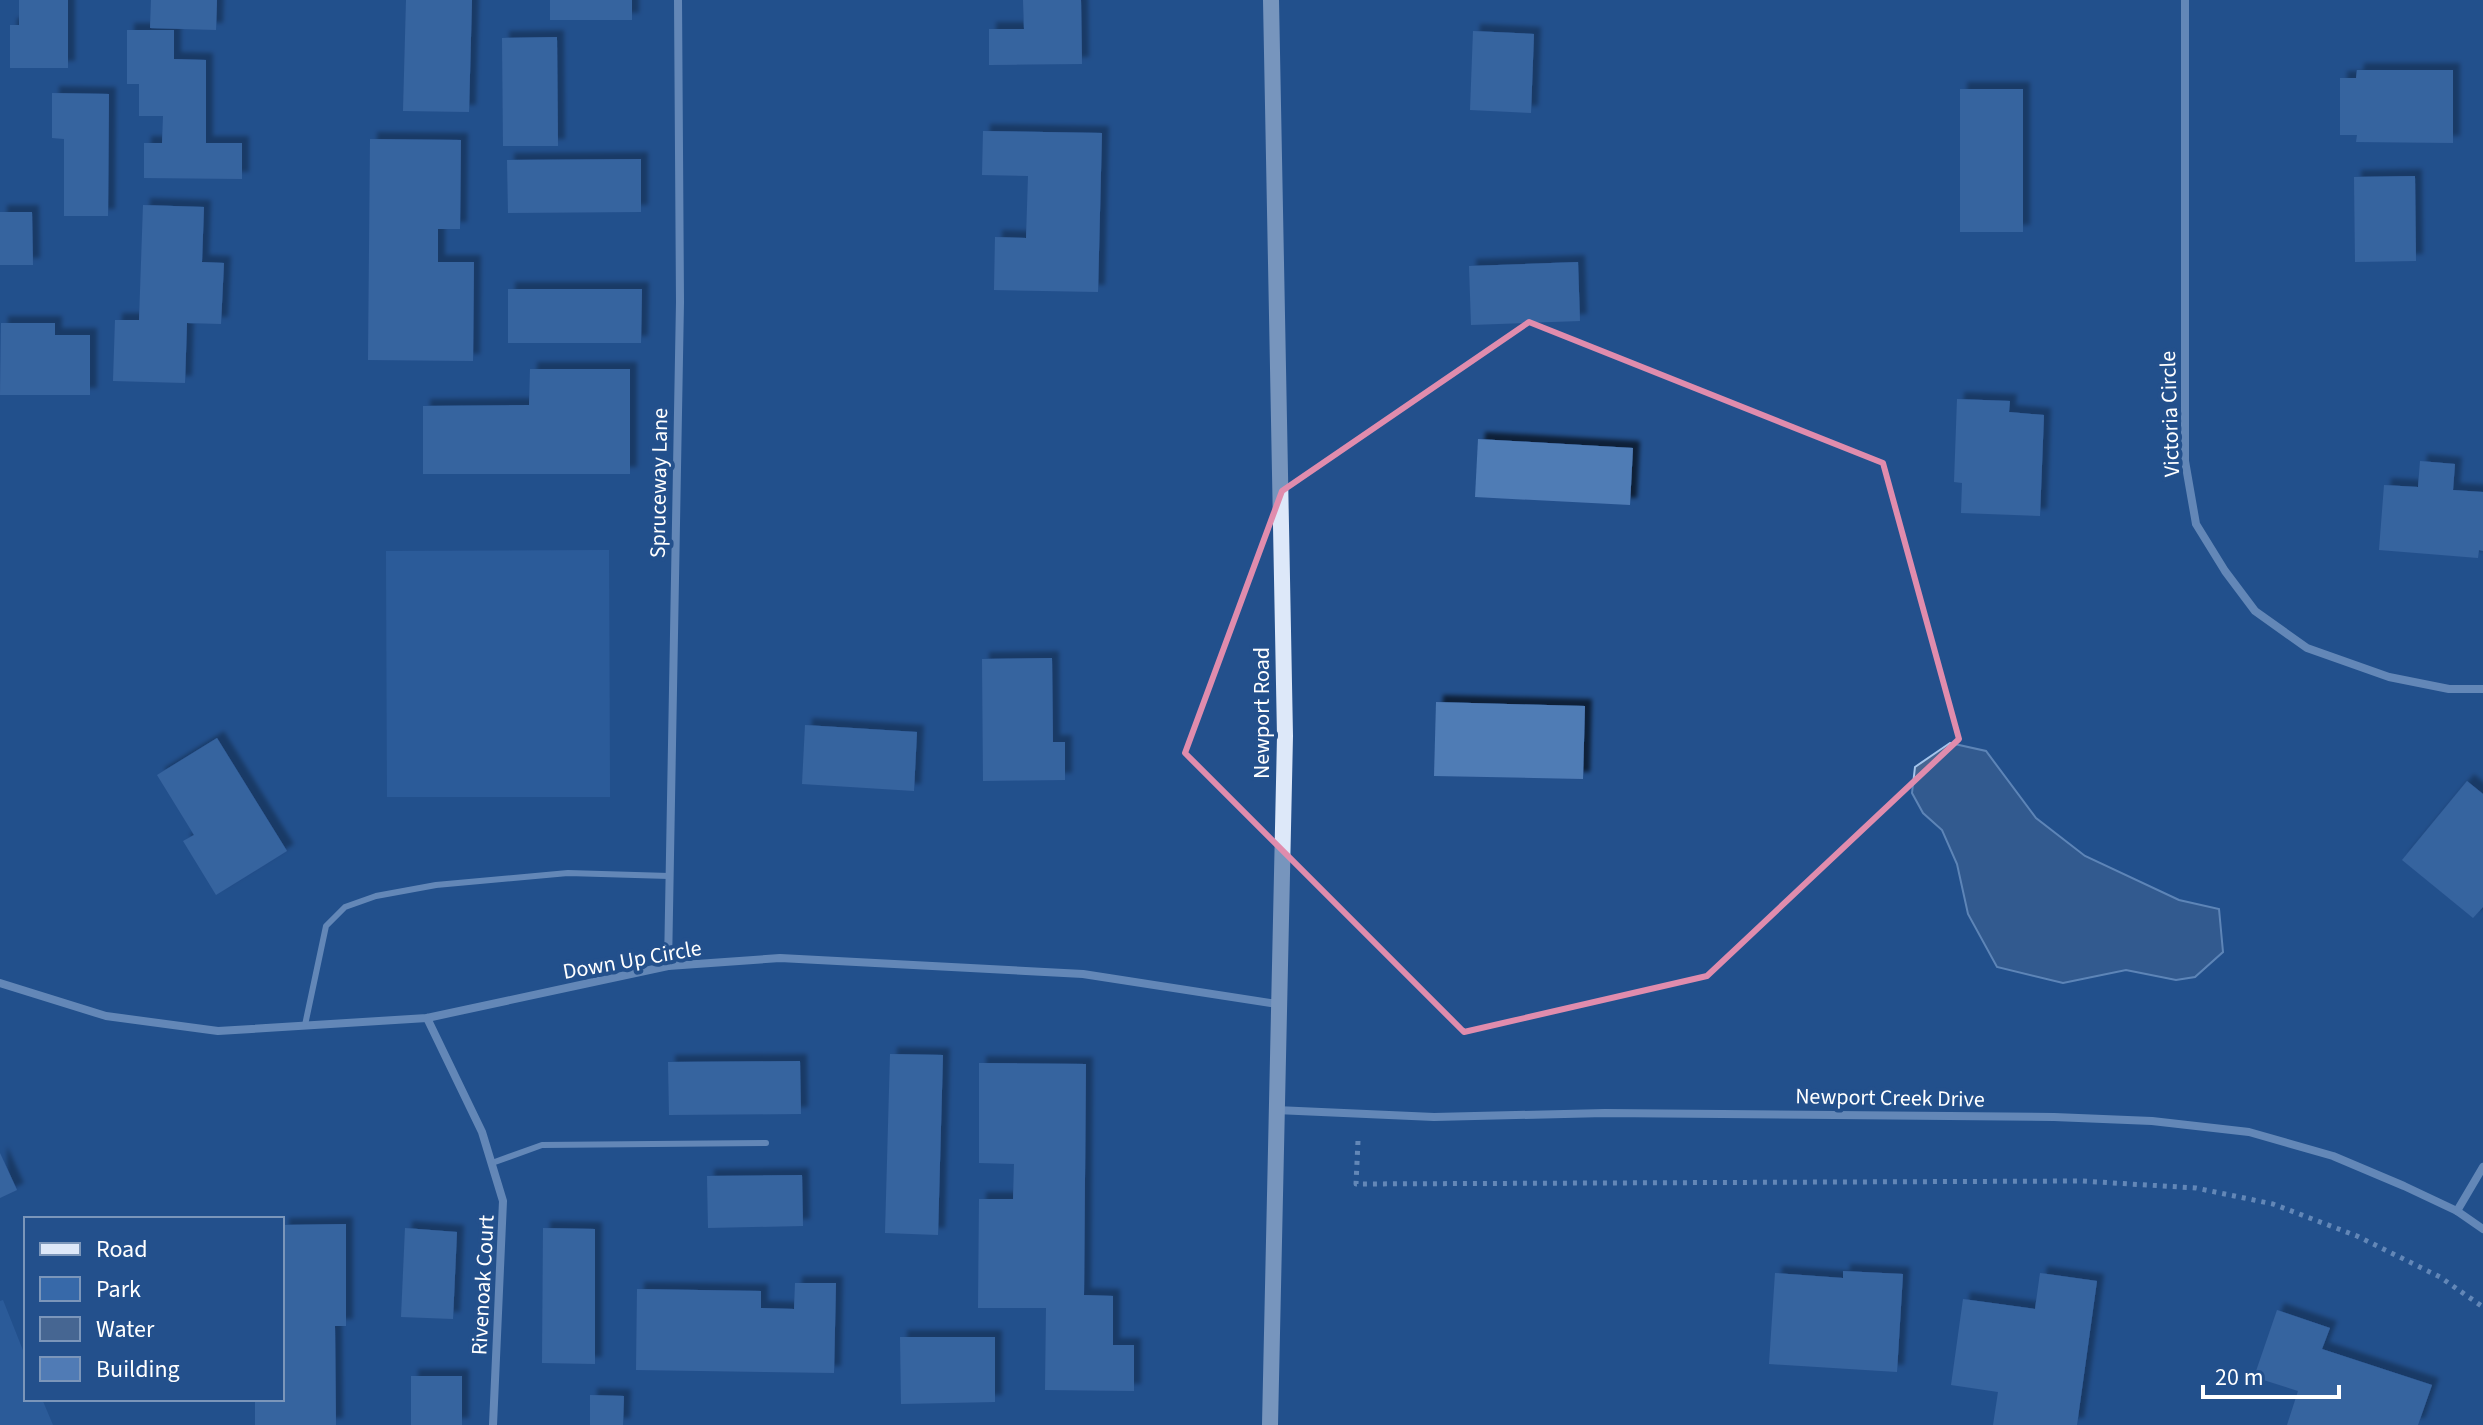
<svg xmlns="http://www.w3.org/2000/svg" width="2483" height="1425" font-family="'Source Sans 3',sans-serif">
	<style>
		.green { fill: #3769a9 }
		.water { fill: #466692; stroke: #a5c5ec; stroke-width: 2 }
		.building { fill: #507bb5; filter: url(#shadow) }
		.lines { fill: none; stroke-linecap: round; stroke-linejoin: round }
		.path { stroke: #b1cbeb; stroke-width: 5; stroke-dasharray: 4 6; stroke-linecap: butt }
		.lane { stroke: #b1cbeb; stroke-width: 6 }
		.street { stroke: #b1cbeb; stroke-width: 8 }
		.secondary { stroke: #dde8f9; stroke-width: 16 }
		.marked { fill: none; stroke: #e08cad; stroke-width: 6; stroke-linejoin: round }
		.labels { text-anchor: middle; stroke-width: 8; stroke-linejoin: round; paint-order: stroke }
		.street-label { font-size: 22px; fill: #fff; stroke: #23508c }
	</style>
	<defs>
		<filter id="shadow"><feDropShadow dx="7" dy="-7" stdDeviation="2" flood-color="#0009"/></filter>
	</defs>
	<rect width="100%" height="100%" fill="#23508c"/>
	<g class="green">
		<path d="M609 550 610 797H387L386 551Z"/>
		<path d="M3 1300 26 1358V1399H42L53 1425H0V1301Z"/>
	</g>
	<path class="water" d="M1950 743 1986 751 2036 818 2085 856 2179 900 2219 909 2223 952 2195 977 2176 980 2126 970 2063 983 1997 967 1968 914 1957 864 1942 830 1923 813 1912 793 1915 767Z"/>
	<g class="building">
		<path d="M19 0H68V68H10V25H19Z"/>
		<path d="M151 0H217L216 30 150 28Z"/>
		<path d="M406 0H472L469 112 403 111Z"/>
		<rect x="550" y="0" width="82" height="20"/>
		<path d="M1023 0H1081L1082 64 989 65V29H1024Z"/>
		<path d="M127 30H174V59L206 60V143H242V179L144 178V143H162L163 116H139V84H127Z"/>
		<path d="M1473 31 1534 34 1531 113 1470 110Z"/>
		<path d="M557 37 558 146H503L502 38Z"/>
		<path d="M2357 70H2453V143L2356 142 2357 135H2340V78H2356Z"/>
		<rect x="1960" y="89" width="63" height="143"/>
		<path d="M52 93 109 94 108 216H64V139L52 138Z"/>
		<path d="M983 131 1102 133 1098 292 994 290 995 237 1026 238 1028 176 982 175Z"/>
		<path d="M370 139 461 140 460 229H438V262H474L473 361 368 360Z"/>
		<path d="M641 159V212L508 213 507 160Z"/>
		<path d="M2415 176 2416 261 2355 262 2354 177Z"/>
		<path d="M143 205 204 207 202 262 224 263 221 324 187 323 185 383 113 381 115 320H139Z"/>
		<path d="M0 212H32L33 265H0Z"/>
		<path d="M1578 262 1580 321 1471 325 1469 266Z"/>
		<path d="M508 289H642L641 343H508Z"/>
		<path d="M1 323H55V335H90V395H0Z"/>
		<path d="M530 369H630V474H423V406L529 405Z"/>
		<path d="M1957 399 2010 401 2009 412 2044 415 2040 516 1961 513 1962 483 1954 482Z"/>
		<path d="M1478 439 1633 448 1630 505 1475 497Z"/>
		<path d="M2420 461 2455 464 2453 490 2483 492V551L2479 550 2478 558 2379 550 2384 485 2418 487Z"/>
		<path d="M1052 658 1053 742H1065V780L983 781 982 659Z"/>
		<path d="M1436 702 1585 706 1583 779 1434 776Z"/>
		<path d="M805 725 917 732 914 791 802 784Z"/>
		<path d="M217 738 287 851 216 895 183 841 194 835 157 775Z"/>
		<path d="M2467 781 2483 794V907L2473 918 2402 860Z"/>
		<path d="M890 1054 943 1055 938 1235 885 1233Z"/>
		<path d="M800 1061 801 1114 669 1115 668 1062Z"/>
		<path d="M979 1063 1086 1064 1084 1295 1113 1296V1345H1134V1391L1045 1390 1046 1308H978L979 1199H1013L1014 1164 979 1163Z"/>
		<path d="M0 1153 17 1190 0 1198Z"/>
		<path d="M802 1175 803 1226 708 1228 707 1176Z"/>
		<path d="M346 1224V1326H335L336 1425H255V1399H282V1225Z"/>
		<path d="M405 1228 457 1232 453 1319 401 1317Z"/>
		<path d="M543 1228 595 1229V1364L542 1363Z"/>
		<path d="M1843 1271 1903 1274 1897 1372 1769 1364 1775 1273 1843 1278Z"/>
		<path d="M2040 1273 2097 1281 2077 1425H1993L1998 1392 1951 1385 1963 1299 2035 1309Z"/>
		<path d="M795 1283H836L834 1373 636 1370 637 1289 761 1291V1308L794 1309Z"/>
		<path d="M2277 1310 2330 1328 2322 1349 2432 1385 2418 1425H2287L2298 1391 2254 1377Z"/>
		<path d="M900 1337H995V1402L901 1404Z"/>
		<rect x="411" y="1376" width="51" height="49"/>
		<path d="M590 1395 624 1396 623 1425H590Z"/>
	</g>
	<g class="lines">
		<path class="path" d="M1358 1141 1356 1184 2081 1181 2196 1188 2273 1204 2357 1236 2440 1277 2483 1307"/>
		<g class="lane">
			<path d="M305 1025 326 926 345 907 376 896 436 885 568 873 669 876"/>
			<path d="M492 1163 542 1145 766 1143"/>
		</g>
		<g class="street">
			<path d="M2185 0V461L2196 524 2225 571 2255 611 2307 648 2389 677 2449 689H2483"/>
			<path d="M668 966 680 302 678 0"/>
			<path d="M0 983 106 1016 218 1031 427 1018 668 966 780 958 1083 974 1277 1004"/>
			<path d="M427 1018 482 1132 503 1201 493 1425"/>
			<path d="M1276 1110 1434 1117 1605 1113 2054 1117 2152 1121 2249 1132 2333 1156 2404 1186 2457 1211 2483 1229"/>
			<path d="M2457 1211 2483 1167"/>
		</g>
		<path class="secondary" d="M1270 1425 1285 736 1271 0"/>
	</g>
	<path d="M0 0H2483V1425H0ZM1529 322 1883 463 1959 739 1707 976 1464 1032 1185 753 1282 491Z" fill="#23508c" fill-opacity=".55" fill-rule="evenodd"/>
	<path class="marked" d="M1529 322 1883 463 1959 739 1707 976 1464 1032 1185 753 1282 491Z"/>
	<g class="labels">
		<g class="street-label">
			<text transform="translate(2169 414) rotate(-92)" y="8">Victoria Circle</text>
			<text transform="translate(658 483) rotate(-89)" y="8">Spruceway Lane</text>
			<text transform="translate(1261 713) rotate(-90)" y="8">Newport Road</text>
			<text transform="translate(632 959) rotate(-10)" y="8">Down Up Circle</text>
			<text transform="translate(1890 1097) rotate(1)" y="8">Newport Creek Drive</text>
			<text transform="translate(482 1285) rotate(-87)" y="8">Rivenoak Court</text>
		</g>
	</g>
	<rect x="24" y="1217" width="260" height="184" fill="#23508c" stroke="#7b96ba" stroke-width="2"/>
	<rect x="40" y="1243" width="40" height="12" fill="#dde8f9" stroke="#7b96ba" stroke-width="2"/>
	<text x="96" y="1257" font-size="24" fill="#ffffff">Road</text>
	<rect x="40" y="1277" width="40" height="24" fill="#3769a9" stroke="#7b96ba" stroke-width="2"/>
	<text x="96" y="1297" font-size="24" fill="#ffffff">Park</text>
	<rect x="40" y="1317" width="40" height="24" fill="#466692" stroke="#7b96ba" stroke-width="2"/>
	<text x="96" y="1337" font-size="24" fill="#ffffff">Water</text>
	<rect x="40" y="1357" width="40" height="24" fill="#507bb5" stroke="#7b96ba" stroke-width="2"/>
	<text x="96" y="1377" font-size="24" fill="#ffffff">Building</text>
	<path d="M2203 1385v12h136v-12" fill="none" stroke="#ffffff" stroke-width="4"/>
	<text x="2215" y="1385" font-size="24" fill="#ffffff" stroke="#23508c" stroke-width="6" paint-order="stroke">20 m</text>
</svg>
